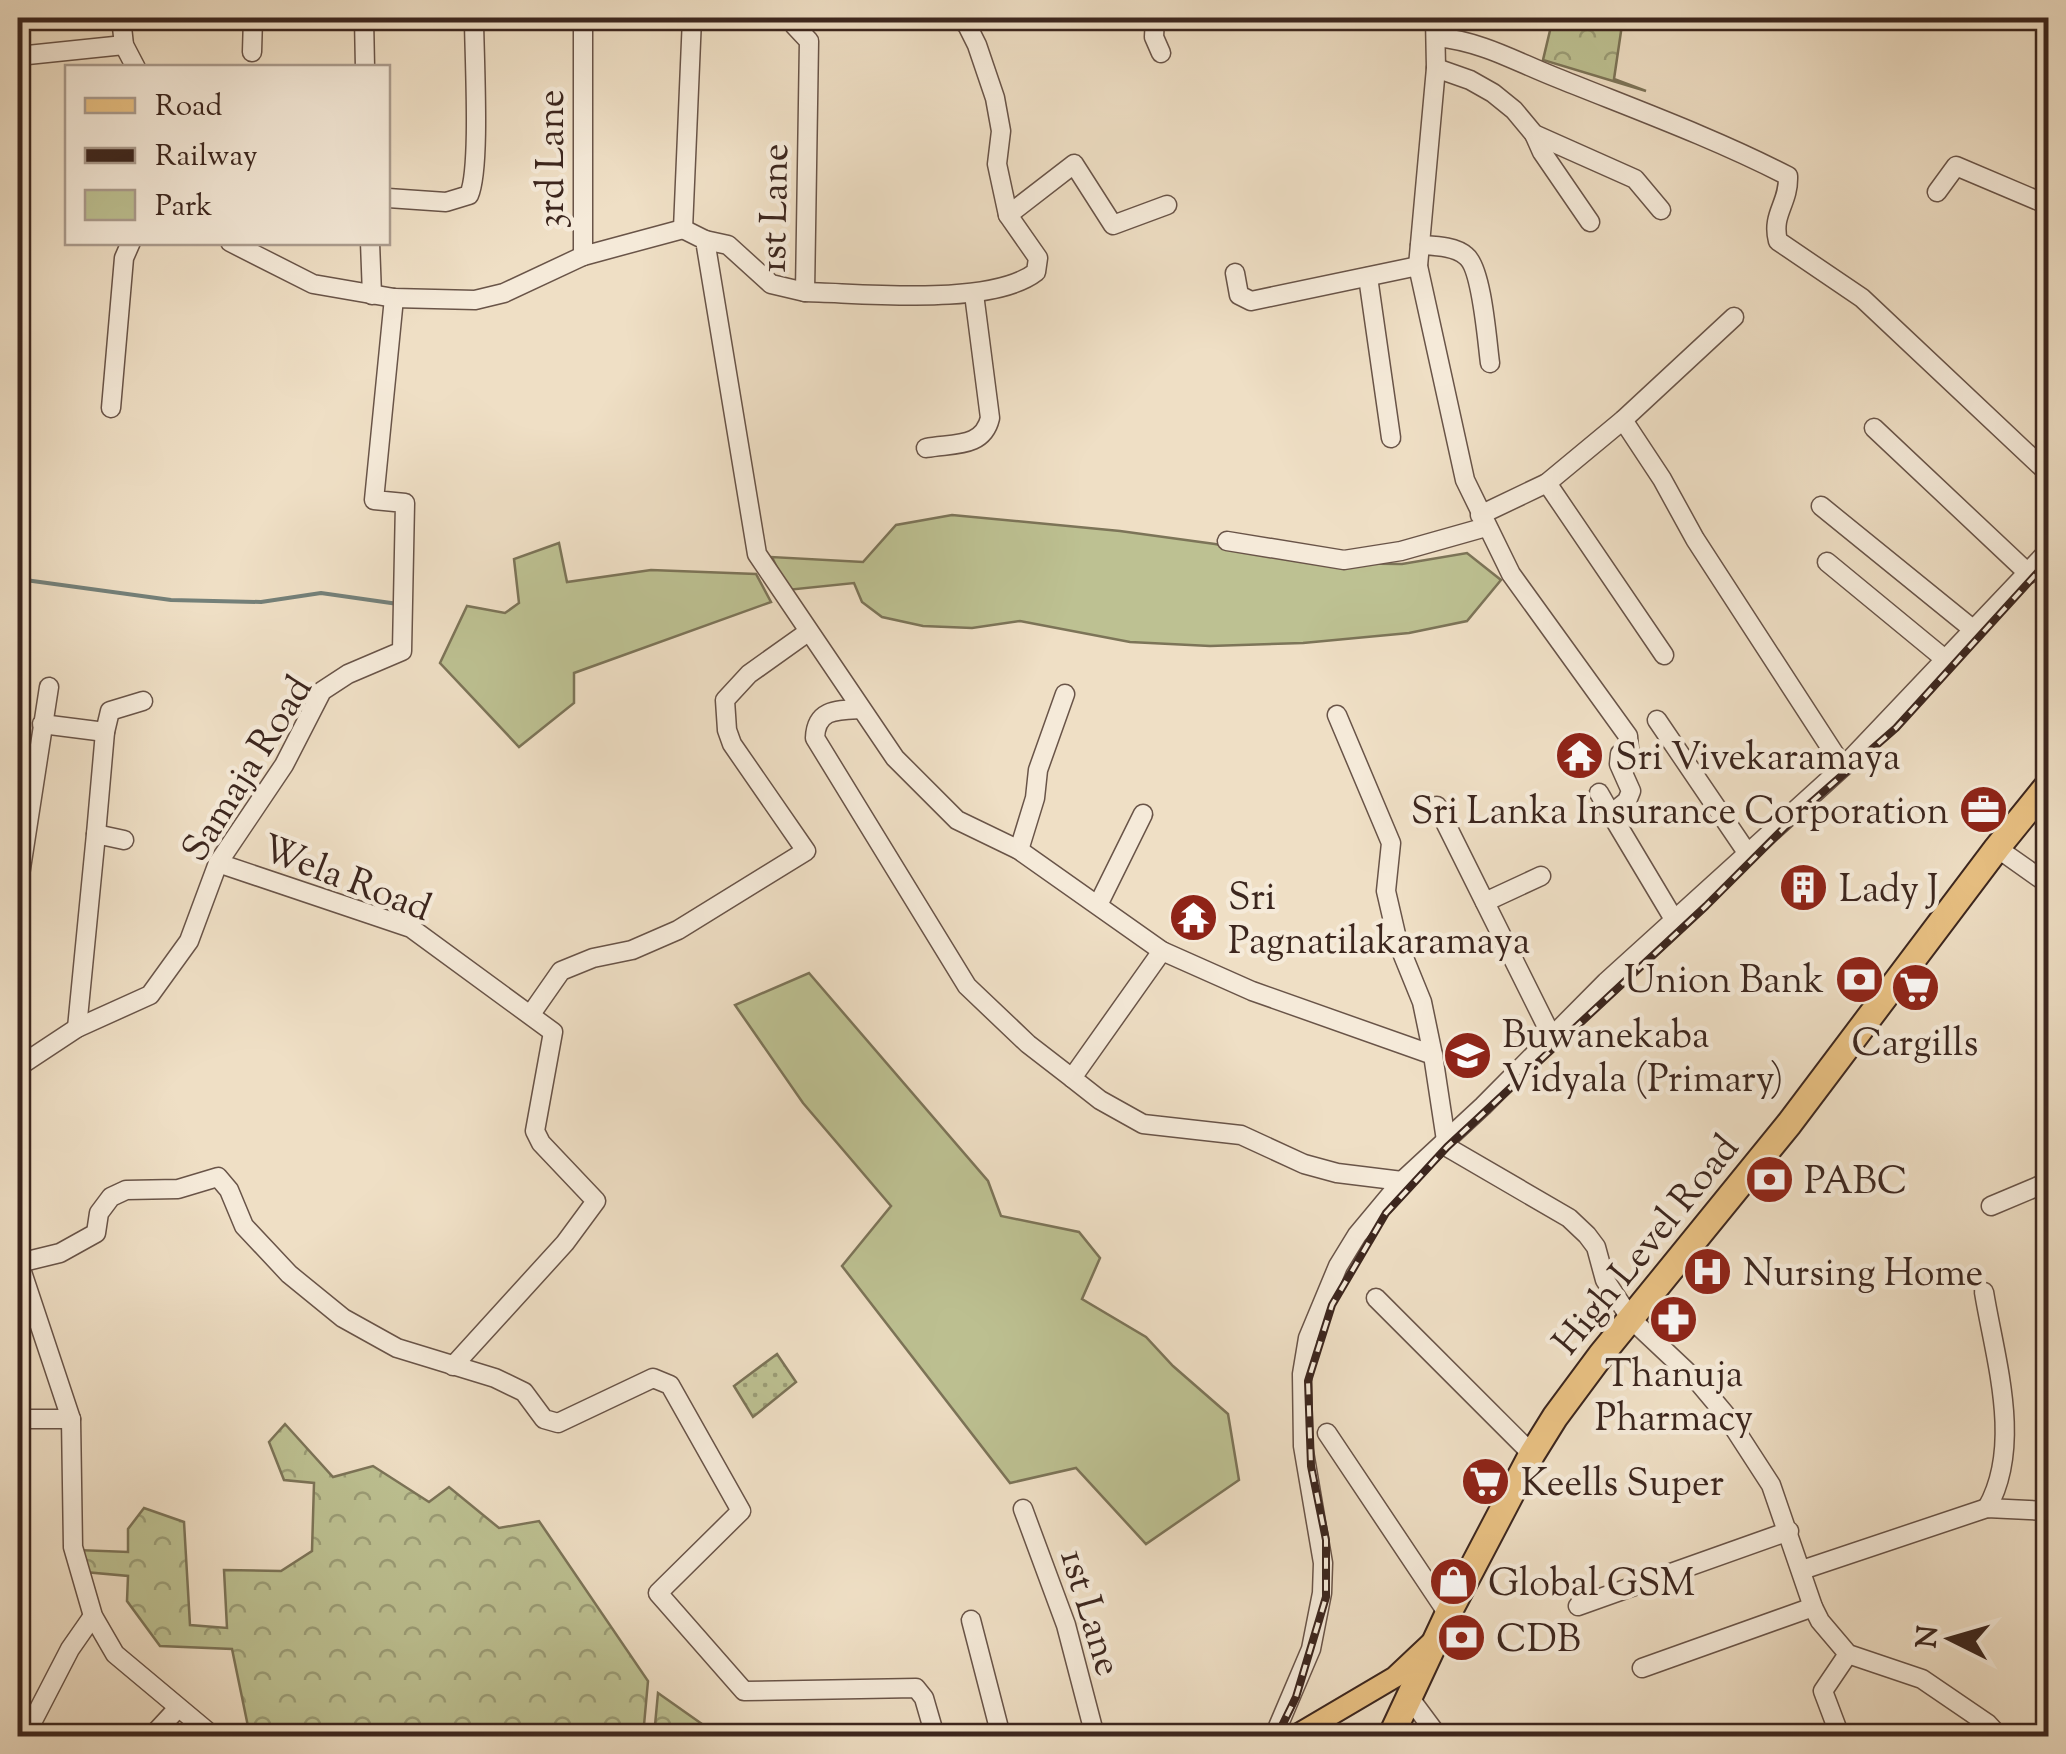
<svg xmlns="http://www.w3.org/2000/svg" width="2066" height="1754" font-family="'Sorts Mill Goudy',serif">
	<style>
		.green { fill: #bdc192; stroke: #7c7458; stroke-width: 2.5 }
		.forest { fill: url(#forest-crowns); stroke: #7c7458; stroke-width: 2.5 }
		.park { fill: url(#park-dots); stroke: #7c7458; stroke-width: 2.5 }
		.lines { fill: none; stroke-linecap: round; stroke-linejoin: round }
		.stream { stroke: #748079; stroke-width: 4 }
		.minor-casing { stroke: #695448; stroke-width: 21 }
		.major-casing { stroke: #3c261e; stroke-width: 24 }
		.highway-casing { stroke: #3c261e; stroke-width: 29 }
		.minor { stroke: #f5ead9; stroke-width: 18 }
		.major { stroke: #e8c082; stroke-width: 20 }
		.highway { stroke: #e8c082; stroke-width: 25 }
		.rail-casing { stroke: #3c261e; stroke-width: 8 }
		.rail { stroke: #f5ead9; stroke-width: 4; stroke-dasharray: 11; stroke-linecap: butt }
		.labels { text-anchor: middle; stroke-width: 9; stroke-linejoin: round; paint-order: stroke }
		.street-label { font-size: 38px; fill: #3c261e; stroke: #f5ead9 }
		.poi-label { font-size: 38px; fill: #3c261e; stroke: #f5ead9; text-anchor: start }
	</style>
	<defs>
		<pattern id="forest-crowns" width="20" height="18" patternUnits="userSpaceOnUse" patternTransform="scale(2.5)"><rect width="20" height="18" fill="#bdc192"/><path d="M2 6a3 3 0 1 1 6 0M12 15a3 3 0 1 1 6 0" fill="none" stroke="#9b9d77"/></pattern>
		<pattern id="park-dots" width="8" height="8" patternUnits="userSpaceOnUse" patternTransform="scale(2.5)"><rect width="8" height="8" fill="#bdc192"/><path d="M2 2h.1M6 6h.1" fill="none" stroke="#9b9d77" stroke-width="1.8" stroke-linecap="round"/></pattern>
	</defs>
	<rect width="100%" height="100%" fill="#efdfc5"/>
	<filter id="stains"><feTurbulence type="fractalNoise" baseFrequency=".002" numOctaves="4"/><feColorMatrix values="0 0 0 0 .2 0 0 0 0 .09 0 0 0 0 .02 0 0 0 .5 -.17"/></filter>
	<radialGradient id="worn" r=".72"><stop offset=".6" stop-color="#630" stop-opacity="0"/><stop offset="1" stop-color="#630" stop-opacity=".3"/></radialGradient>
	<g class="green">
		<path d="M952 515 1120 531 1215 544 1311 563 1402 564 1467 553 1501 580 1467 621 1409 633 1303 643 1210 646 1130 642 1020 621 972 628 923 626 882 617 862 602 854 583 787 590 772 557 863 562 896 525Z"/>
		<path d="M559 543 567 582 651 570 756 574 771 602 574 673V703L519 747 440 663 467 606 505 613 519 603 514 559Z"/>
		<path d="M809 973 988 1181 1001 1216 1079 1232 1100 1258 1082 1299 1146 1337 1173 1366 1228 1414 1239 1480 1146 1544 1076 1468 1010 1483 842 1266 891 1206 803 1103 735 1005Z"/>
	</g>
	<g class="forest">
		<path d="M1553 18H1623L1614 79 1646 91 1543 60Z"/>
		<path d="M285 1424 333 1477 373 1466 429 1502 449 1487 499 1528 539 1521 648 1681 643 1736H250L232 1649 160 1646 127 1601 128 1576 85 1572 78 1550 128 1552V1529L144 1508 184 1522 190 1625 227 1628 224 1570 281 1571 312 1551 314 1483 284 1480 269 1442Z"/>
		<path d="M658 1693 719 1736H654Z"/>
	</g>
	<path class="park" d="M777 1354 796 1382 753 1417 734 1386Z"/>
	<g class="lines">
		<path class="stream" d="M18 579 171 600 261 602 321 593 398 604"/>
		<defs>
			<g id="minor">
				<path d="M121 18 124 45 136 68"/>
				<path d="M364 18 365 68"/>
				<path d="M583 18V256L683 229"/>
				<path d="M1155 18 1154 37 1161 53"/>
				<path d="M1435 18 1436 68 1418 266 1465 480 1511 574 1628 736 1629 749 1620 754 1619 764 1631 791 1627 801 1611 814 1675 921"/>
				<path d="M1437 37C1484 42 1516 62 1560 79 1637 110 1714 138 1788 176 1789 204 1771 214 1778 241L1862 298 2048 473"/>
				<path d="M252 52 253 18"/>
				<path d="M18 56 124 45"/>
				<path d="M1436 68 1470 80 1493 93 1514 110 1534 134 1635 179 1661 210"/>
				<path d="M1534 134 1542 152 1590 222"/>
				<path d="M1937 192 1956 166 2048 205"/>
				<path d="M388 198 446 202 469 195C481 168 474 54 474 18"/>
				<path d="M1008 215 1074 164 1113 225 1167 205"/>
				<path d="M683 229 705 240 757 554 895 758 957 820 1019 850 1162 951 1252 991 1433 1055 1447 1147 1569 1218 1587 1235 1596 1247 1605 1280 1631 1319 1699 1383 1725 1414 1771 1485 1813 1607 1820 1621 1848 1654 1922 1679 1988 1724 1999 1736"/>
				<path d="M683 229 692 18"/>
				<path d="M705 240 728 245 771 284 805 292 809 41 794 25V18"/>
				<path d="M230 242 313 284 394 298 475 300 504 293 583 256"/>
				<path d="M370 242 372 295"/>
				<path d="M1420 245C1434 246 1455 246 1466 256 1482 268 1487 341 1490 363"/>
				<path d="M1235 273 1239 295 1251 301 1418 266"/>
				<path d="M1368 277 1391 438"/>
				<path d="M805 292C863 293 991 307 1036 272L1038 258 1008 215 997 164 1001 131 995 98 977 45 967 25 958 18"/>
				<path d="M111 408 124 258 131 242"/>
				<path d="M1623 420 1662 479 1695 539 1843 767"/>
				<path d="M1874 428 2029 574"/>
				<path d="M926 448C954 443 983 448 990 418L974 294"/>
				<path d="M1547 483 1664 655"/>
				<path d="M1821 506 1975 631"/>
				<path d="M1480 515 1547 483 1623 420 1734 317"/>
				<path d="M1227 541 1344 560 1401 551 1486 527"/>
				<path d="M1827 562 1946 660"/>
				<path d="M861 709C837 710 816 709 815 738L967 986 1028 1044 1072 1078"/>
				<path d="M1337 715 1391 843 1386 891 1398 943 1422 1002 1433 1055"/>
				<path d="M1657 720 1748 854"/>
				<path d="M42 724 105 732 110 711 143 701"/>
				<path d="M1599 793 1611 814"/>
				<path d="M1437 806 1551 1035"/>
				<path d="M96 834 105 732"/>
				<path d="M1997 848 2048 884"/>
				<path d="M1019 850 1035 798 1038 770 1065 694"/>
				<path d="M218 863 411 928 553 1032 535 1131 541 1143 596 1201 565 1243 453 1366"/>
				<path d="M18 888 49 687"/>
				<path d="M1485 902 1541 876"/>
				<path d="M1098 905 1143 814"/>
				<path d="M1162 951 1072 1078 1100 1100 1143 1124 1241 1135 1304 1164 1337 1173 1402 1181"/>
				<path d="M531 1014 561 971 593 958 632 950 678 930 806 851 732 744 727 730 725 700 749 674 808 632"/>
				<path d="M77 1028 96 834 124 840"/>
				<path d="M18 1067 77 1028 150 995 189 941 218 863 284 765 322 691 348 674 402 651 405 503 374 500 394 298"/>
				<path d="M1991 1206 2048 1182"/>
				<path d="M18 1260 71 1419 73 1547 93 1616 115 1654 213 1736"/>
				<path d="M19 1263 60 1253 96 1233 99 1213 111 1197 126 1190 178 1189 218 1177 229 1190 244 1226 289 1274 343 1318 397 1348 495 1378 524 1392 544 1419 558 1423 653 1378 670 1385 741 1511 658 1593 744 1691 916 1688 924 1698 935 1736"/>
				<path d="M1984 1292C1995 1359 2023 1445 1987 1508"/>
				<path d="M1376 1298 1532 1454"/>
				<path d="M18 1419H71"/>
				<path d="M1327 1433 1448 1614"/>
				<path d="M1023 1509 1066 1625 1095 1736"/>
				<path d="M1802 1570 1987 1508 2048 1511"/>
				<path d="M1578 1606 1789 1531"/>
				<path d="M971 1620 1001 1736"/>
				<path d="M1642 1668 1813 1607"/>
				<path d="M1409 1697 1438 1736"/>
				<path d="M25 1736 70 1649 93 1616"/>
				<path d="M152 1736 178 1708"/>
				<path d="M1274 1736 1311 1649 1322 1593 1323 1563 1303 1446 1302 1374 1308 1338 1338 1266 1357 1235 1402 1181 1483 1106 1606 982 1843 767 2048 551"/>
				<path d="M1840 1736 1823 1691 1848 1654"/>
				<path d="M2042 1736 2048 1730"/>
			</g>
			<path id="major" d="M1295 1736 1395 1677 1430 1644"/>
			<path id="highway" d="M1391 1736 1448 1614 1532 1454 1555 1417 1601 1355 1789 1124 1997 848 2048 785"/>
		</defs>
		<use href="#minor" class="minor-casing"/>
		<use href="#major" class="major-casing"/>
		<use href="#highway" class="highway-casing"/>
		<use href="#minor" class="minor"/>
		<use href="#major" class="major"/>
		<use href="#highway" class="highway"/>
		<defs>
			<path id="rail" d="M1277 1736 1296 1697 1326 1597V1540L1311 1466 1308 1381 1332 1305 1386 1213 1447 1147 1706 906 1798 814 1896 728 2048 561"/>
		</defs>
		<use href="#rail" class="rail-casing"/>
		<use href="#rail" class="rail"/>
	</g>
	<defs>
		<symbol id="temple-disc" viewBox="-11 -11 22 22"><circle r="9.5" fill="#8f2418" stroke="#f5ead9"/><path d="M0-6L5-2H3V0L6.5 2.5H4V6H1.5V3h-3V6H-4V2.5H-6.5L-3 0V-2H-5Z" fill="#fff"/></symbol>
		<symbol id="office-disc" viewBox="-11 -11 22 22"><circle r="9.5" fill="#8f2418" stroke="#f5ead9"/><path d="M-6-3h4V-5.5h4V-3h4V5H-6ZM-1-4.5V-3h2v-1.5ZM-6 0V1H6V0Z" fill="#fff"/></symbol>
		<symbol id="building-disc" viewBox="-11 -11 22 22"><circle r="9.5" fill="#8f2418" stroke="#f5ead9"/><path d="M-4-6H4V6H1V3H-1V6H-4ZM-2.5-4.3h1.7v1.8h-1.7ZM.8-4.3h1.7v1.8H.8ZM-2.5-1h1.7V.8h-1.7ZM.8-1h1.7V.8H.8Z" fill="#fff"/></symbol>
		<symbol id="bank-disc" viewBox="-11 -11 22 22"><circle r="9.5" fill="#8f2418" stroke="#f5ead9"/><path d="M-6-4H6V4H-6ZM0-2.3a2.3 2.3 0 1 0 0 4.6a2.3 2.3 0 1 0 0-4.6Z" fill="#fff"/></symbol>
		<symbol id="supermarket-disc" viewBox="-11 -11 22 22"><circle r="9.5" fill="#8f2418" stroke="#f5ead9"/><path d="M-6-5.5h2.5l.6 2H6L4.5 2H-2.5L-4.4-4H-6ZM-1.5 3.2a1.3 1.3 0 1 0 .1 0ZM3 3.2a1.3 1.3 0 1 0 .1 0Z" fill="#fff"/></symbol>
		<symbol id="school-disc" viewBox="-11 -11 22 22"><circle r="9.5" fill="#8f2418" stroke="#f5ead9"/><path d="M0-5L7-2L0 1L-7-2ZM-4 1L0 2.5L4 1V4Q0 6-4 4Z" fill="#fff"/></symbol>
		<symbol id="hospital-disc" viewBox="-11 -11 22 22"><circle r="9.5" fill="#8f2418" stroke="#f5ead9"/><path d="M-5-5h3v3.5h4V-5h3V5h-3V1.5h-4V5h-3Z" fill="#fff"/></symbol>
		<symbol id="pharmacy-disc" viewBox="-11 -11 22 22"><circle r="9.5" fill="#8f2418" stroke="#f5ead9"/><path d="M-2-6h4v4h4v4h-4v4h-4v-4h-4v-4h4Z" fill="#fff"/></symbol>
		<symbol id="shop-disc" viewBox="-11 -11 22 22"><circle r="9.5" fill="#8f2418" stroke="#f5ead9"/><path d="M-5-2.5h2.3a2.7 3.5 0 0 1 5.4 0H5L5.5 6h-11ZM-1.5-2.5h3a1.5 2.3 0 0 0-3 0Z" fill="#fff"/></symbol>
	</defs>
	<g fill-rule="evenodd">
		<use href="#temple-disc" x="1552" y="728" width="55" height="55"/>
		<use href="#office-disc" x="1956" y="782" width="55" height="55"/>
		<use href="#building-disc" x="1776" y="860" width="55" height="55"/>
		<use href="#temple-disc" x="1166" y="890" width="55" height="55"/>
		<use href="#bank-disc" x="1832" y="952" width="55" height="55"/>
		<use href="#supermarket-disc" x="1888" y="960" width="55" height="55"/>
		<use href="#school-disc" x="1440" y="1028" width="55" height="55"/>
		<use href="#bank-disc" x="1742" y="1152" width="55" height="55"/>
		<use href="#hospital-disc" x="1680" y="1244" width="55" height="55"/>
		<use href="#pharmacy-disc" x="1646" y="1292" width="55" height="55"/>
		<use href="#supermarket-disc" x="1458" y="1454" width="55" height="55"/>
		<use href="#shop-disc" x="1426" y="1554" width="55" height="55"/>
		<use href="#bank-disc" x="1434" y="1610" width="55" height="55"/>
	</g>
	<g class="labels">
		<g class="street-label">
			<text transform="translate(550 159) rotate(-90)" y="13">3rd Lane</text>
			<text transform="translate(773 208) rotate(-89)" y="13">1st Lane</text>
			<text transform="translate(246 768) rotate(-58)" y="13">Samaja Road</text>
			<text transform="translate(347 877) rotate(21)" y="13">Wela Road</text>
			<text transform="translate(1645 1244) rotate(-51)" y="13">High Level Road</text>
			<text transform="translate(1092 1612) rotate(73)" y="13">1st Lane</text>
		</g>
		<g class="poi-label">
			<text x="1615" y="769">Sri Vivekaramaya</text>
			<text x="1949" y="823" text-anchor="end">Sri Lanka Insurance Corporation</text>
			<text x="1839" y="901">Lady J</text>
			<text x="1228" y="909">Sri<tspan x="1228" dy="44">Pagnatilakaramaya</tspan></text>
			<text x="1824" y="992" text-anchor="end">Union Bank</text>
			<text x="1502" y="1047">Buwanekaba<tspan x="1502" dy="44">Vidyala (Primary)</tspan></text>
			<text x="1915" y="1055" text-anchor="middle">Cargills</text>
			<text x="1804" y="1193">PABC</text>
			<text x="1743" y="1285">Nursing Home</text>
			<text x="1674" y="1386" text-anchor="middle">Thanuja<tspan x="1674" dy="44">Pharmacy</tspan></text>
			<text x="1521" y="1495">Keells Super</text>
			<text x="1488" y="1595">Global GSM</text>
			<text x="1496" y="1651">CDB</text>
		</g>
	</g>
	<rect width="2066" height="1754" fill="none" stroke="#efdfc5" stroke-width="60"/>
	<rect x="20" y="20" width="2026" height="1714" fill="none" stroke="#3c261e" stroke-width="5"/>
	<rect x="30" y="30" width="2006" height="1694" fill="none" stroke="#3c261e" stroke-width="2.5"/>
	<rect x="65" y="65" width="325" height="180" fill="#f5ead9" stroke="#ab9c8e" stroke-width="2.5"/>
	<rect x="85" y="98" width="50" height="15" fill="#e8c082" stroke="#ab9c8e" stroke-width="2.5"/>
	<text x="155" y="115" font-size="30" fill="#3c261e">Road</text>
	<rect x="85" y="148" width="50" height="15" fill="#3c261e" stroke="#ab9c8e" stroke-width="2.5"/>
	<text x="155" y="165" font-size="30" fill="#3c261e">Railway</text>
	<rect x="85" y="190" width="50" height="30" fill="#bdc192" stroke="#ab9c8e" stroke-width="2.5"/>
	<text x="155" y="215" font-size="30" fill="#3c261e">Park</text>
	<g transform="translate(1951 1639) rotate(275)" stroke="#f5ead9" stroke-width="8" paint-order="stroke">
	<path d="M0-8L18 38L0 25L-18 38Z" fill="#3c261e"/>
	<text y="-15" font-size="28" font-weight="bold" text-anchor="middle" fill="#3c261e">N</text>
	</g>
	<rect width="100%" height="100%" filter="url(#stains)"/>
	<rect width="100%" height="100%" fill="url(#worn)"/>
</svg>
